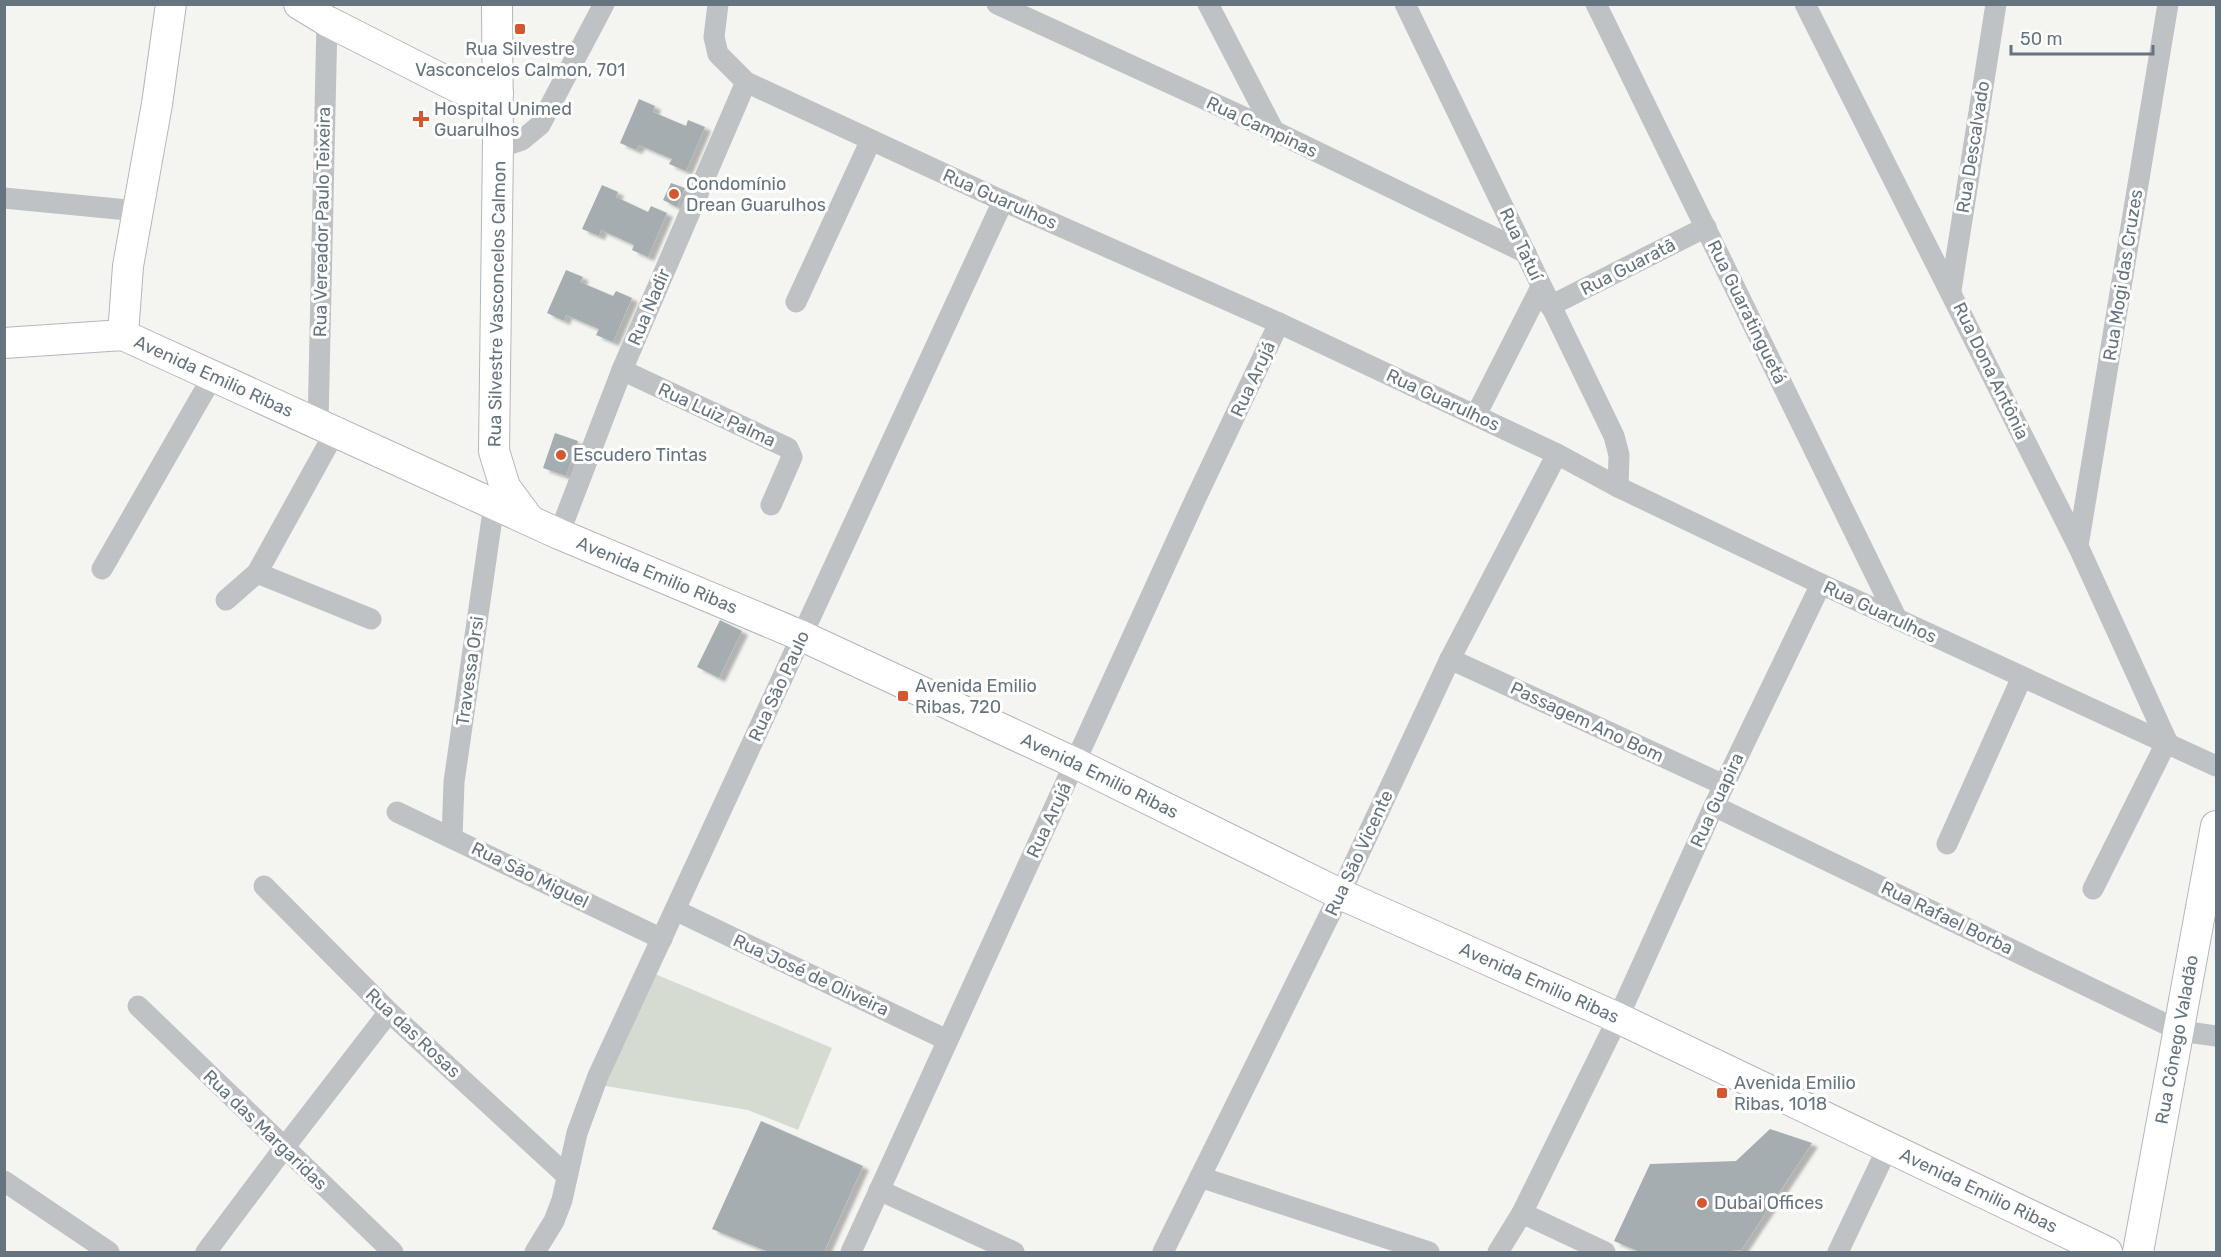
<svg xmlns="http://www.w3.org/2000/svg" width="2221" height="1257" font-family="Rubik,sans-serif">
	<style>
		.green { fill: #d6dbd2 }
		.building { fill: #a6adb1; filter: url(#shadow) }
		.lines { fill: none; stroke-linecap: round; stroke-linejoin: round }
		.secondary-casing { stroke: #b3b7bb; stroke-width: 32 }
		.street { stroke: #bec2c5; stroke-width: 21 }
		.secondary { stroke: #fff; stroke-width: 30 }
		.poi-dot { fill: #d35832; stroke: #fff; stroke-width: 2 }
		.labels { text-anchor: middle; stroke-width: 6; stroke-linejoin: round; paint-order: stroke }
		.poi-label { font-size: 18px; fill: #66747f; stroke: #fff; text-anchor: start }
		.street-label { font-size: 18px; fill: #66747f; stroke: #fff }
	</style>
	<defs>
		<filter id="shadow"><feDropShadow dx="6" dy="4" stdDeviation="1.5" flood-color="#0004"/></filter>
	</defs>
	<rect width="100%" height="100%" fill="#f4f4f1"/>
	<path class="green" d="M655 974 832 1048 798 1130 748 1110 600 1085Z"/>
	<g class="building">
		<path d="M639 99 655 106 653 112 686 126 688 120 705 127 686 171 669 164 672 159 639 145 636 150 620 143Z"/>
		<path d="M671 183 685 188 677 207 663 200Z"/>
		<path d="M602 185 618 192 616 197 648 212 651 206 667 213 648 257 632 250 634 245 601 230 599 236 582 229Z"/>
		<path d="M566 270 583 277 580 282 613 296 616 291 632 298 613 342 596 335 599 329 566 315 564 321 547 313Z"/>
		<path d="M555 433 578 441 566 476 543 468Z"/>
		<path d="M720 620 742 631 719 678 697 667Z"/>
		<path d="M761 1121 863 1166 824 1252H769L712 1229Z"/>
		<path d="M1770 1129 1812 1143 1741 1250 1721 1252H1640L1614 1241 1650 1164 1736 1161Z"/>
	</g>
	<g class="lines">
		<defs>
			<g id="secondary">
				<path d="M299 4 327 21 459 88 498 93"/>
				<path d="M497 4 498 144 494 451 505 487 528 518"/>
				<path d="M123 335 128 266 157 104 171 4"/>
				<path id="s1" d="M4 343 123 335 559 534 802 636 1075 763 1340 894 1618 1018 2107 1252"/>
				<path id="s2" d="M2138 1252 2216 826"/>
			</g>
		</defs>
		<use href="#secondary" class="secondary-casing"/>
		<g class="street">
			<path d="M718 4 714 37 718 54 746 82 1003 201 1279 323 1557 454 1618 487 1821 584 2216 766"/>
			<path d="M997 4 1274 131 1526 253"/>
			<path d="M1208 4 1274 131"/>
			<path d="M1405 4 1614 436 1619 455 1618 487"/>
			<path d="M1596 4 1897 619"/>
			<path d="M1805 4 2078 546 2167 741 2093 889"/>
			<path d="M498 144H510L522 140 540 125 604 4"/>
			<path d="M4 198 138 211"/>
			<path d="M1951 290 1996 4"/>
			<path d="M796 302 871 140"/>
			<path d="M1550 306 1706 227"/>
			<path d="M622 370 788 448 792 457 771 505"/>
			<path d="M1476 415 1541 287"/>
			<path d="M318 424 327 21"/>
			<path d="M559 534 622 370 746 82"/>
			<path d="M2078 546 2168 4"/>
			<path d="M102 569 214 374"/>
			<path d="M257 573 371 619"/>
			<path d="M226 600 257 573 335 432"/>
			<path d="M1450 659 1724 785"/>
			<path d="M1714 806 2180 1031 2216 1036"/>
			<path d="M397 812 662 939"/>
			<path d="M452 838 454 782 494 504"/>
			<path d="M1947 844 2022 677"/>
			<path d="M264 886 389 1012 567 1176"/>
			<path d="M675 910 947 1040"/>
			<path d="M138 1006 393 1252"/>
			<path d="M1200 1177 1429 1252"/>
			<path d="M4 1181 109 1252"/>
			<path d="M879 1190 1014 1252"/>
			<path d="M1522 1213 1605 1252"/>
			<path d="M206 1252 284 1148 389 1012"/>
			<path d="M535 1252 554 1221 562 1200 577 1133 598 1076 1003 201"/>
			<path d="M851 1252 1195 500 1279 323"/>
			<path d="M1163 1252 1340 894 1450 659 1557 454"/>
			<path d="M1498 1252 1522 1213 1618 1018 1714 806 1821 584"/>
			<path d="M1838 1252 1888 1147"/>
		</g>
		<use href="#secondary" class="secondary"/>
	</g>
	<g class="poi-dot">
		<rect x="514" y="23" width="12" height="12" rx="3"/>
		<path d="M418 110h6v6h6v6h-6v6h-6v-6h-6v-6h6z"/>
		<circle cx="674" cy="194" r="6"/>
		<circle cx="561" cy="455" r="6"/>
		<rect x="897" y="690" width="12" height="12" rx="3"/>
		<rect x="1716" y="1087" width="12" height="12" rx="3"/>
		<circle cx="1702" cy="1203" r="6"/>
	</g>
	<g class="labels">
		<g class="poi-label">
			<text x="520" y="55" text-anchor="middle">Rua Silvestre<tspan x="520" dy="21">Vasconcelos Calmon, 701</tspan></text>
			<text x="434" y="115">Hospital Unimed<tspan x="434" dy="21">Guarulhos</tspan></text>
			<text x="686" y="190">Condomínio<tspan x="686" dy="21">Drean Guarulhos</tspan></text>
			<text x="573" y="461">Escudero Tintas</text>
			<text x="915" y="692">Avenida Emilio<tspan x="915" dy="21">Ribas, 720</tspan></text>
			<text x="1734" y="1089">Avenida Emilio<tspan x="1734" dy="21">Ribas, 1018</tspan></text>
			<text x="1714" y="1209">Dubai Offices</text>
		</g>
		<g class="street-label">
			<text transform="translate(1262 127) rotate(25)" y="6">Rua Campinas</text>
			<text transform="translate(1973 147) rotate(-81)" y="6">Rua Descalvado</text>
			<text transform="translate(1000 199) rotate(24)" y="6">Rua Guarulhos</text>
			<text transform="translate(322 222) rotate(-89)" y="6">Rua Vereador Paulo Teixeira</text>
			<text transform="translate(1521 244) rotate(65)" y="6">Rua Tatuí</text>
			<text transform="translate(1628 267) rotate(-27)" y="6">Rua Guaratã</text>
			<text transform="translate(2123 275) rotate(-81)" y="6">Rua Mogi das Cruzes</text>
			<text transform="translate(497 304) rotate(-89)" y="6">Rua Silvestre Vasconcelos Calmon</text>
			<text transform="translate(649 307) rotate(-67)" y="6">Rua Nadir</text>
			<text transform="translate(1747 312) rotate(64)" y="6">Rua Guaratinguetá</text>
			<text transform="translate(1991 371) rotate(64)" y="6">Rua Dona Antônia</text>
			<text dy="6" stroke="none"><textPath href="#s1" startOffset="219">Avenida Emilio Ribas</textPath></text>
			<text transform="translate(1253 379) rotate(-65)" y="6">Rua Arujá</text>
			<text transform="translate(1443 400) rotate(25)" y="6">Rua Guarulhos</text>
			<text transform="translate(717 415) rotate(25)" y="6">Rua Luiz Palma</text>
			<text dy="6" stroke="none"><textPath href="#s1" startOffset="705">Avenida Emilio Ribas</textPath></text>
			<text transform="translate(1880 612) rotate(25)" y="6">Rua Guarulhos</text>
			<text transform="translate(470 671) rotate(-82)" y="6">Travessa Orsi</text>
			<text transform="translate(779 686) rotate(-65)" y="6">Rua São Paulo</text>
			<text transform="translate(1587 722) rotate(25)" y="6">Passagem Ano Bom</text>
			<text dy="6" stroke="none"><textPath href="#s1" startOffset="1191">Avenida Emilio Ribas</textPath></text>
			<text transform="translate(1717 800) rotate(-65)" y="6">Rua Guapira</text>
			<text transform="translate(1049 820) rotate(-65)" y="6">Rua Arujá</text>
			<text transform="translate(1359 853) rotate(-65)" y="6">Rua São Vicente</text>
			<text transform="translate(530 875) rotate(26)" y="6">Rua São Miguel</text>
			<text transform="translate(1947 918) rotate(26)" y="6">Rua Rafael Borba</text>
			<text transform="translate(811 975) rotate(25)" y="6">Rua José de Oliveira</text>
			<text dy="6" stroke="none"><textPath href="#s1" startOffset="1677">Avenida Emilio Ribas</textPath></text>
			<text transform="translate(413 1033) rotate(43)" y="6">Rua das Rosas</text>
			<text dy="6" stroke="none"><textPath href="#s2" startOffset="216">Rua Cônego Valadão</textPath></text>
			<text transform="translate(265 1130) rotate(44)" y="6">Rua das Margaridas</text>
			<text dy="6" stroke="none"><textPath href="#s1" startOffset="2163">Avenida Emilio Ribas</textPath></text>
		</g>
	</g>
	<rect width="2221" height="1257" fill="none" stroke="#66747f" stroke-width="12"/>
	<path d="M2011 45v9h142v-9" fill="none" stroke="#66747f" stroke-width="3"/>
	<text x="2020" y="45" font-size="18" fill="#66747f" stroke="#ffffff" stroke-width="4.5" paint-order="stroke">50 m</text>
</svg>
